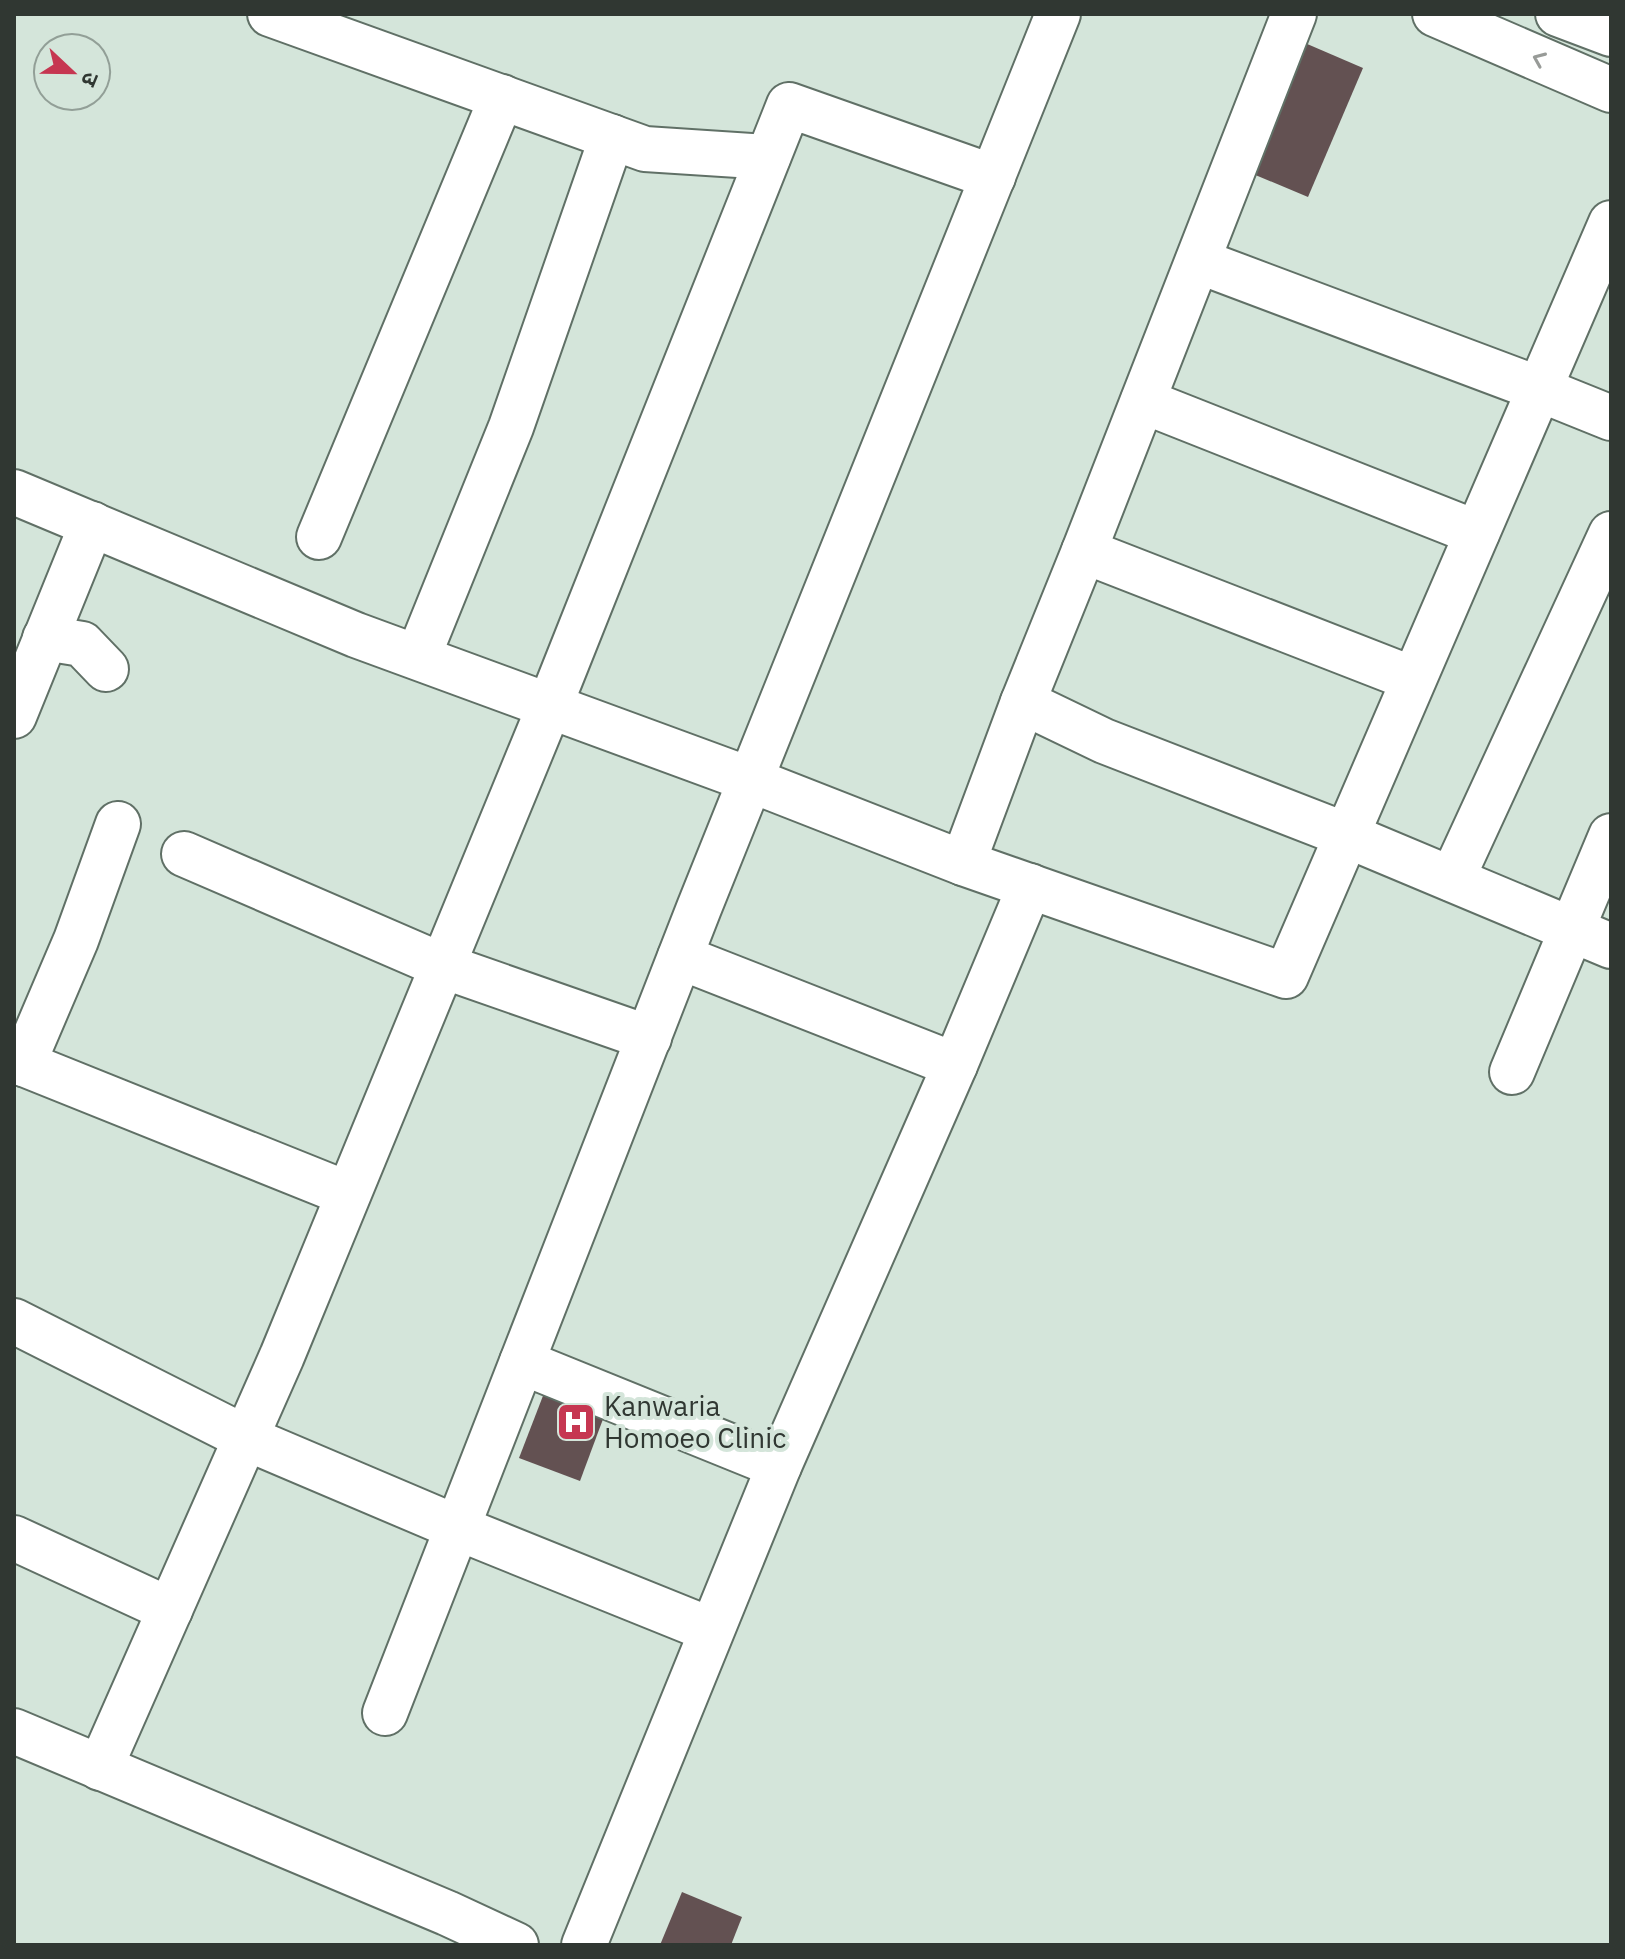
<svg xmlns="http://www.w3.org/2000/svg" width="1625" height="1959" font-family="'IBM Plex Sans','Noto Sans Devanagari',sans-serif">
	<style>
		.building { fill: #635152 }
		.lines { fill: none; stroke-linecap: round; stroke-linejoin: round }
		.minor-casing { stroke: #607066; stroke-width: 48 }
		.minor { stroke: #fff; stroke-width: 44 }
		.oneway { stroke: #989b98 }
		.labels { text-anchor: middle; stroke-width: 8; stroke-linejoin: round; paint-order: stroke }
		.poi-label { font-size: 28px; fill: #303732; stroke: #d4e5da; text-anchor: start }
	</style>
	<rect width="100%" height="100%" fill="#d4e5da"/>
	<g class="building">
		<path d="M1277 31 1363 68 1308 197 1222 161Z"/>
		<path d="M546 1388 606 1411 580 1481 519 1458Z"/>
		<path d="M682 1892 742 1917 731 1945H660Z"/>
	</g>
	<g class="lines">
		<defs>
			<g id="minor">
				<path d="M270 14 645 149 768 157"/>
				<path d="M1435 14 1611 90"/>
				<path d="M1558 14 1611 34"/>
				<path d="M1198 261 1539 389 1611 418"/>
				<path d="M1143 401 1477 533"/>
				<path d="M14 492 356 635 751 780 963 863 1286 976 1611 223"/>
				<path d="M319 537 502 97"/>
				<path d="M1084 551 1413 679"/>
				<path d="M45 638 82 644 106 669"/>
				<path d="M418 657 511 427 612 137"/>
				<path d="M1023 702 1104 741 1346 835 1611 946"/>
				<path d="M14 716 92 524"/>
				<path d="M184 854 443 966 649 1038"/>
				<path d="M963 863 1023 702 1084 551 1294 14"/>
				<path d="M1452 879 1611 534"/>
				<path d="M680 957 955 1065"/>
				<path d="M14 1060 348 1194"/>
				<path d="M23 1064 76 940 118 824"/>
				<path d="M1512 1072 1611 836"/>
				<path d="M14 1321 246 1438 458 1528 711 1630"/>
				<path d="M522 1362 779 1466"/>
				<path d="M14 1538 170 1610"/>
				<path d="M385 1713 699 908 1058 14"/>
				<path d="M14 1731 447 1913 516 1945"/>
				<path d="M100 1768 282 1356 550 705 789 105 993 177"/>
				<path d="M584 1945 779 1466 955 1065 1030 886"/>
			</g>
		</defs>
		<use href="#minor" class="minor-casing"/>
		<use href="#minor" class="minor"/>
	</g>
	<defs><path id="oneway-chevron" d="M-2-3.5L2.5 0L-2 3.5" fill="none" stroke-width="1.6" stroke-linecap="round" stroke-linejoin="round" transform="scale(2)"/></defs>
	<use class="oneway" href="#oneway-chevron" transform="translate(1539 59) rotate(-157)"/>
	<defs>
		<symbol id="hospital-square" viewBox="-11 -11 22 22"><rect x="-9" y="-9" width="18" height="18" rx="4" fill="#c63651" stroke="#d4e5da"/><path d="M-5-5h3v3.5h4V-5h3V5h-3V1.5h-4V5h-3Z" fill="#fff"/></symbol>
	</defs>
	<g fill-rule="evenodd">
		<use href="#hospital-square" x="554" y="1400" width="44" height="44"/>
	</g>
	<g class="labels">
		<g class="poi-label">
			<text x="604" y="1416">Kanwaria<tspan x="604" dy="32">Homoeo Clinic</tspan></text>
		</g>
	</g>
	<rect width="1625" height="1959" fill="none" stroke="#303732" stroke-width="32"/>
	<g transform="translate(72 72) rotate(112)"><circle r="38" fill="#d4e5da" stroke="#929f97" stroke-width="2"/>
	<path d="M0-6L14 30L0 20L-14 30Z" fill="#c63651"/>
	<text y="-12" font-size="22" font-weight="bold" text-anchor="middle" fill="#303732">उ</text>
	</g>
</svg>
